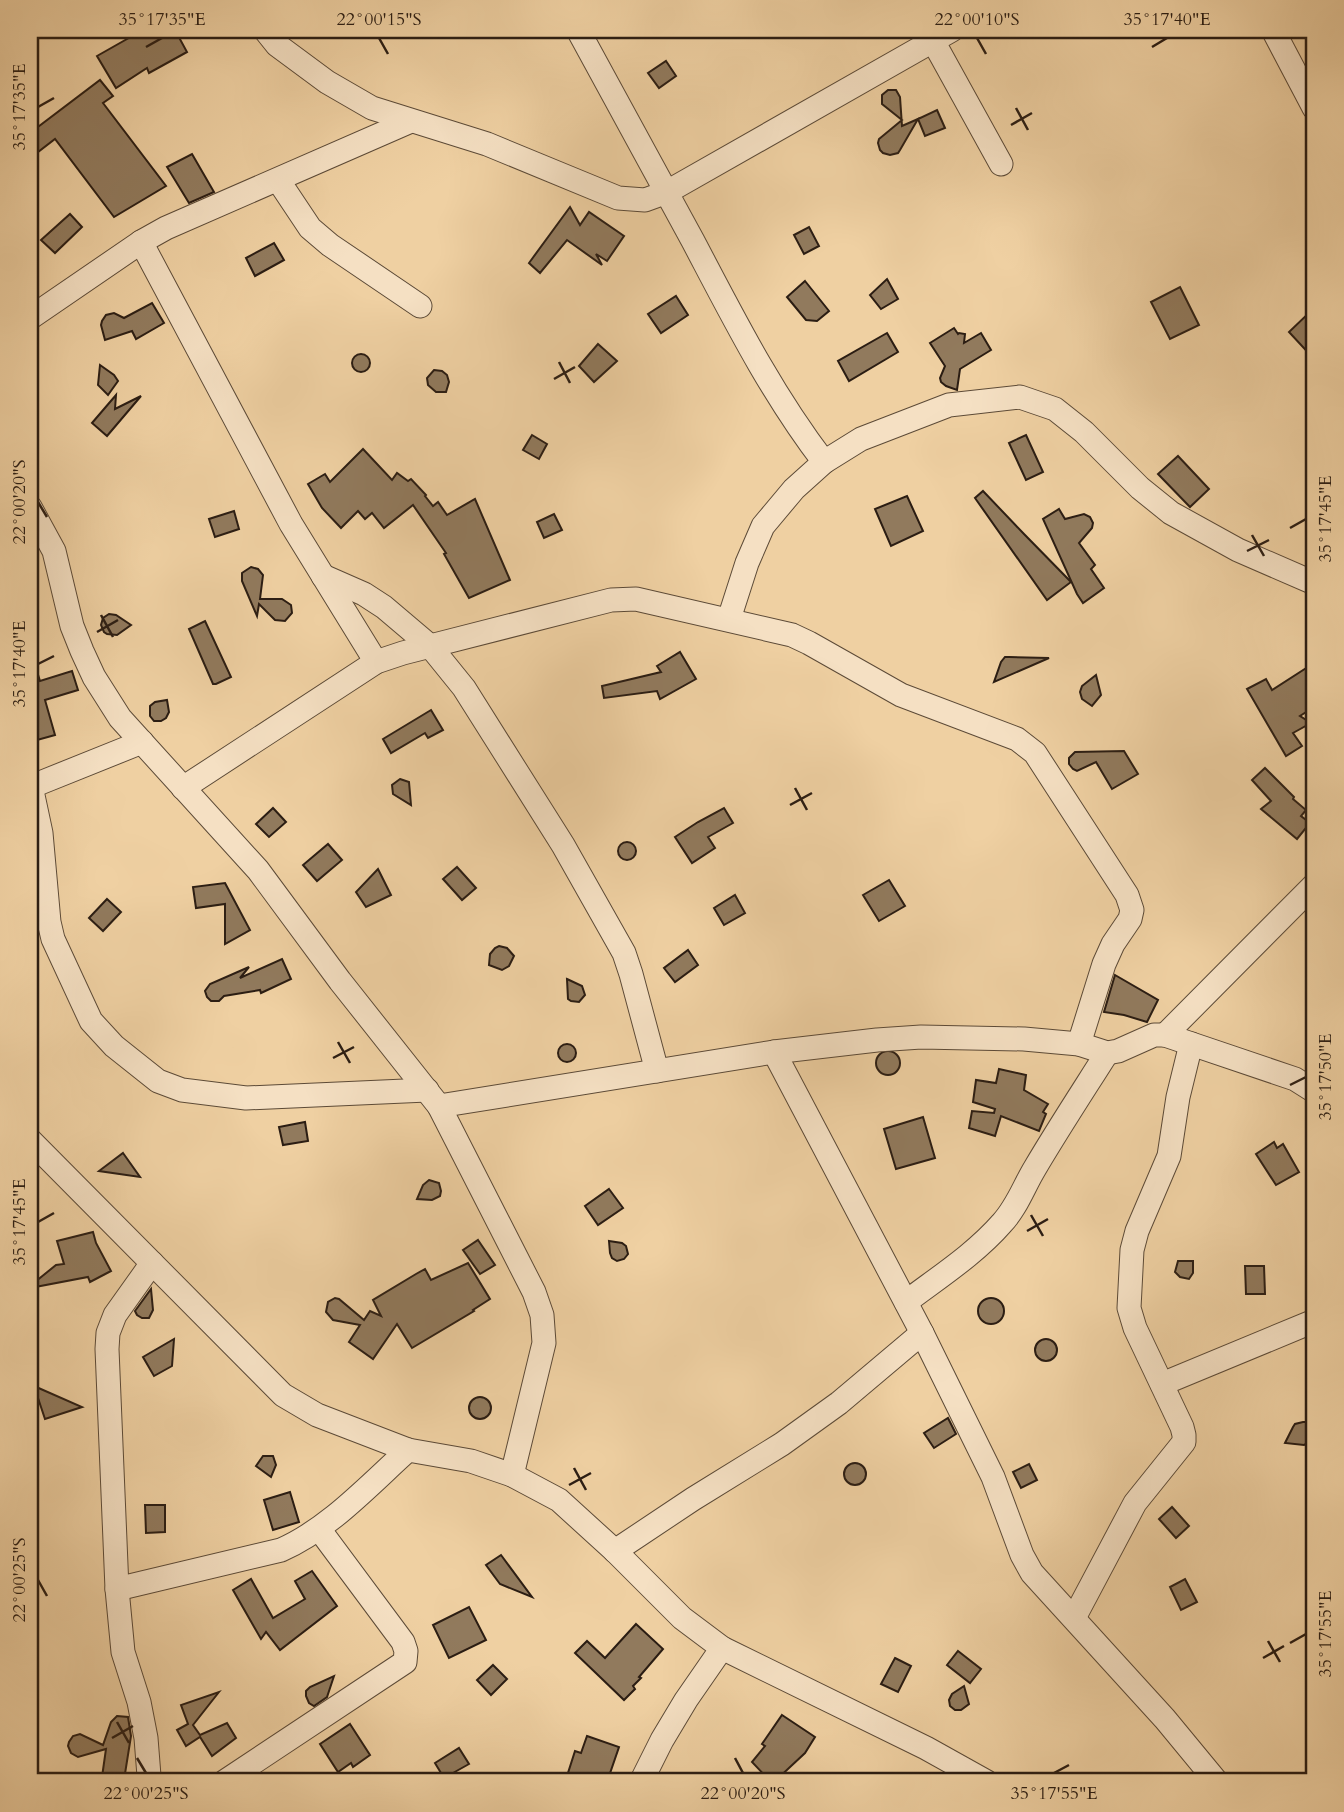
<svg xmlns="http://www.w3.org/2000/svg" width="1344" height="1812" font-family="Cardo,serif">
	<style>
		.building { fill: #917a5d; stroke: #2b1d13; stroke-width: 2 }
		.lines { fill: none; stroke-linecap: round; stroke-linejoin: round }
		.minor-casing { stroke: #5c4a37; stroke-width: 25 }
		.minor { stroke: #f5e0c3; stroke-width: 23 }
		.ticks { fill: none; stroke: #2b1d13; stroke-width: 2.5 }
		.neatline { fill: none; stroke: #2b1d13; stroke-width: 2.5 }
		.ticks-label { font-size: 18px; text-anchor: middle; fill: #2b1d13 }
	</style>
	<rect width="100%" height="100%" fill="#efd0a2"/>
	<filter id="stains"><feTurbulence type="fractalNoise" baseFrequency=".00286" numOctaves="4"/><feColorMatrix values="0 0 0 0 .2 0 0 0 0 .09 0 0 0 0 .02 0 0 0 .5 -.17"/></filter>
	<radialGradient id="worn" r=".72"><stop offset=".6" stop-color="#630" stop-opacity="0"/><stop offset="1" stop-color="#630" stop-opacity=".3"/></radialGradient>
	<g class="building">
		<path d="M143 30H175L187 52 149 73 147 68 116 88 97 56Z"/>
		<path d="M666 61 676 76 659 88 648 73Z"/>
		<path d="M100 80 113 96 103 103 166 186 114 217 55 139 38 152 30 141V133Z"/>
		<path d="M888 90H896L900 97 902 126 918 119 900 150 898 153 890 155 883 153 880 150 878 143 879 139 902 120 882 104V95Z"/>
		<path d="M937 110 945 128 925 136 918 119Z"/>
		<path d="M192 154 214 192 189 203 167 167Z"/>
		<path d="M570 207 580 225 589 212 624 236 607 261 596 254 602 265 567 240 540 273 529 263Z"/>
		<path d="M70 214 82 227 55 253 41 240Z"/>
		<path d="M809 227 819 246 804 254 794 235Z"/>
		<path d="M274 243 284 260 255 276 246 258Z"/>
		<path d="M887 279 898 299 881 309 870 295Z"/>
		<path d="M805 281 829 311 817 321 806 320 787 297Z"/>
		<path d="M1180 287 1199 325 1170 339 1151 302Z"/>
		<path d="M676 296 688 315 661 333 648 314Z"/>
		<path d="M152 303 164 323 136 339 132 331 105 340 101 325 102 321 106 315 114 313 124 318Z"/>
		<path d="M1314 308V359L1289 332Z"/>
		<path d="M954 328 958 334 959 333 965 334 964 343 981 333 991 350 960 369 957 390 946 386 941 382 940 378 945 366 930 343Z"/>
		<path d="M887 333 898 352 849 381 838 361Z"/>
		<path d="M598 344 617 361 594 382 579 366Z"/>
		<circle cx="361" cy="363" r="9"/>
		<path d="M100 365 114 375 118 381 108 395 98 385Z"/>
		<path d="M434 370 442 371 447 375 449 382 446 392H436L428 385 427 378Z"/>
		<path d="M116 395 115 409 141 396 107 436 92 423Z"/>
		<path d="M532 435 547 444 539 459 523 450Z"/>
		<path d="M1026 435 1043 472 1026 480 1009 443Z"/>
		<path d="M363 449 392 480 397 473 408 481 411 479 426 495 425 496 433 506 438 502 447 515 475 499 510 580 469 598 444 554 446 553 413 505 384 528 372 513 365 519 358 511 341 528 322 508 308 484 325 474 330 482Z"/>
		<path d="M1178 456 1209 489 1190 507 1158 474Z"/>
		<path d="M983 491 1024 534 1071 582 1047 600 975 498Z"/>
		<path d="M907 496 923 531 891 546 875 509Z"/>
		<path d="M1059 509 1065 519 1084 514 1090 517 1093 523 1092 528 1079 543 1095 565 1091 569 1104 588 1083 603 1077 594 1043 519Z"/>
		<path d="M234 511 239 529 215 537 209 519Z"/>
		<path d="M554 514 562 530 544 538 537 522Z"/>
		<path d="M251 567 258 569 263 575 260 599H282L291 605 292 613 285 621 275 620 259 604 257 616 242 581V573Z"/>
		<path d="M109 614 116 615 131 625 117 635 107 634 104 632 101 625 103 618Z"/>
		<path d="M205 621 231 677 216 684H213L189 629Z"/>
		<path d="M680 652 696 679 660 699 657 691 604 698 602 686 661 672 657 666Z"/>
		<path d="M1005 657H1009L1049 658 994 682 1001 662Z"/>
		<path d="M1314 663V707L1300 716 1311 723 1293 733 1302 746 1286 756 1247 689 1266 679 1272 690Z"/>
		<path d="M35 665 40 681 72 671 78 690 45 700 55 735 30 742V666Z"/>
		<path d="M1096 675 1101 695 1092 706 1082 699 1080 692 1082 686Z"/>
		<path d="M167 700 169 712 166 718 161 721H154L150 716V706L155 702Z"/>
		<path d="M431 710 443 730 428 738 425 733 391 753 383 739Z"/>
		<path d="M1124 751 1138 774 1112 789 1096 762 1077 771 1073 769 1069 764V758L1075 752Z"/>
		<path d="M1265 768 1294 797 1293 799 1306 810 1301 816 1310 823 1297 839 1261 809 1271 801 1252 780Z"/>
		<path d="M400 779 409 782 411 805 393 794 392 785Z"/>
		<path d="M273 808 286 822 269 837 256 824Z"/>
		<path d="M724 808 733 823 708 837 715 848 692 863 675 837 698 822Z"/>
		<circle cx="627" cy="851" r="9"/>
		<path d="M328 844 342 860 317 881 303 865Z"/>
		<path d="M457 867 476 888 462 900 443 879Z"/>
		<path d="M378 869 391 895 366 907 356 892Z"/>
		<path d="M889 880 905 906 879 921 863 895Z"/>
		<path d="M225 883 250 930 225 944V904L196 908 193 887Z"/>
		<path d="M735 895 745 913 724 925 714 908Z"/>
		<path d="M107 899 121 912 103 931 89 918Z"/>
		<path d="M499 946 507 948 514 956 509 966 502 970 489 965 490 954 495 948Z"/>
		<path d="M688 950 698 965 675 982 664 968Z"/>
		<path d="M282 959 291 979 261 993 260 990 224 996 219 1001H211L207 997 205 991 210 984 249 967 240 978Z"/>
		<path d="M1115 975 1158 1000 1147 1022 1124 1015 1104 1012Z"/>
		<path d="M567 979 582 986 585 995 579 1002 571 1001 568 999Z"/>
		<circle cx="567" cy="1053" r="9"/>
		<circle cx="888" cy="1063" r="12"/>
		<path d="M999 1069 1026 1075 1024 1090 1048 1104 1043 1112 1046 1114 1039 1131 1001 1116 995 1136 969 1128 972 1111 994 1113 995 1109 973 1102 976 1080 996 1083Z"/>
		<path d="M923 1117 935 1158 896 1169 884 1129Z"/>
		<path d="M305 1122 308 1141 283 1145 279 1127Z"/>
		<path d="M1274 1142 1277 1148 1283 1144 1299 1172 1276 1185 1256 1154Z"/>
		<path d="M123 1153 140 1177 99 1171Z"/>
		<path d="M429 1180 439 1183 441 1191 440 1196 432 1200 417 1199 423 1185Z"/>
		<path d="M609 1189 623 1208 598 1225 585 1206Z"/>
		<path d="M93 1232 96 1243 111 1271 90 1282 88 1277 30 1288V1286L56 1265 64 1264 57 1241Z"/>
		<path d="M478 1240 495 1265 480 1274 463 1250Z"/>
		<path d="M609 1241 622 1243 626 1246 628 1254 624 1259 617 1261 612 1258 610 1253Z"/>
		<path d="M1178 1261H1193V1273L1189 1279 1180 1277 1175 1272Z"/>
		<path d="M468 1263 490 1299 473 1310 474 1311 412 1348 397 1324 373 1359 349 1342 360 1325 333 1320 326 1312 328 1302 335 1298 339 1299 364 1320 370 1311 381 1316 373 1300 416 1274 425 1269 431 1280Z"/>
		<path d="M1245 1266H1264L1265 1294H1246Z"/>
		<path d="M151 1289 153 1310 149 1318H142L137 1315 135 1311Z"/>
		<circle cx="991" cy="1311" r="13"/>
		<circle cx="1046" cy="1350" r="11"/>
		<path d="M174 1339 172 1366 154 1376 143 1357Z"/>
		<path d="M34 1386 82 1407 45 1419Z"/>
		<circle cx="480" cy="1408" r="11"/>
		<path d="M948 1418 956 1434 934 1448 924 1433Z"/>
		<path d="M1303 1422H1307L1313 1428 1314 1435 1310 1442 1304 1445 1285 1443 1293 1427 1295 1424Z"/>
		<path d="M263 1456H273L276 1465 271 1477 256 1466Z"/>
		<circle cx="855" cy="1474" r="11"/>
		<path d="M1029 1464 1037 1480 1021 1488 1013 1472Z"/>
		<path d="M290 1492 299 1522 273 1530 264 1500Z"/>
		<path d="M145 1505H165V1532L146 1533Z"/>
		<path d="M1172 1507 1189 1526 1176 1538 1159 1519Z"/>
		<path d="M501 1555 532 1597 500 1584 486 1565Z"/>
		<path d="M312 1571 337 1606 280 1650 266 1632 261 1639 233 1590 251 1579 273 1618 305 1599 295 1581Z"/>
		<path d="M1185 1579 1197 1602 1181 1610 1170 1587Z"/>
		<path d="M469 1607 486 1640 449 1658 433 1625Z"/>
		<path d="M636 1624 663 1649 639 1677 641 1678 633 1686 635 1689 624 1700 575 1653 587 1641 605 1658Z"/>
		<path d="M958 1651 981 1669 970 1683 947 1665Z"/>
		<path d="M895 1658 911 1666 898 1692 881 1684Z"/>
		<path d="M493 1665 507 1679 491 1695 477 1680Z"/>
		<path d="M334 1676 327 1697 314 1706 309 1703 306 1696V1691L310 1687Z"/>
		<path d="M964 1686 969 1704 961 1710H955L950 1706 949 1700 952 1694Z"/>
		<path d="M219 1692 193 1725 200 1735 227 1723 236 1738 212 1756 200 1737 186 1746 177 1730 188 1724 181 1705Z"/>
		<path d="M782 1715 815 1737 805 1753 774 1782H771L752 1762 765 1746 762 1744Z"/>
		<path d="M117 1716 128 1717 131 1736 124 1780 102 1777 106 1749 78 1757 71 1753 68 1746 69 1742 73 1736 80 1734 103 1745 111 1722Z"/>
		<path d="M350 1724 370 1755 353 1767 351 1763 338 1772 320 1744Z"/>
		<path d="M587 1736 619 1747 607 1782H593L568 1773 575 1751 581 1753Z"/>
		<path d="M459 1748 469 1764 444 1778 435 1763Z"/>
	</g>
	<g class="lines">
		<defs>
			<g id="minor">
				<path d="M265 30 277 45 327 82 372 108 487 144 618 198 645 200 667 192 952 30"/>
				<path d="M578 30C616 100 655 170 693 241 733 317 771 393 824 462"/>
				<path d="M927 30 1001 164"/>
				<path d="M1273 30 1314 108"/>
				<path d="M278 180 310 228 330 245 420 306"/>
				<path d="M141 242 291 524 376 662"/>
				<path d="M30 318 141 242 166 228 411 121"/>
				<path d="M30 507 54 551 72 626 82 651 94 677 120 718 258 870 340 981 439 1106 534 1292 542 1315 544 1343 512 1475"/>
				<path d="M323 576 364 594 384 607 430 646 464 688 563 845 624 953 631 974 657 1071"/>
				<path d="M729 619 747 563 763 526 794 489 824 462 861 439 949 405 1020 397 1055 409 1084 432 1140 488 1171 513 1238 550 1314 583"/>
				<path d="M31 786 41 833 49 922 53 939 91 1021 114 1046 158 1081 182 1090 246 1098 427 1090"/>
				<path d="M30 787 142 742"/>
				<path d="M183 788 376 662 403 653 611 600 636 599 792 635 809 643 901 695 1017 739 1035 753 1127 895 1132 910 1130 919 1113 944 1104 964 1079 1044"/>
				<path d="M1165 1035 1314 885"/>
				<path d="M774 1052 922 1333 993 1477 1022 1555 1032 1573 1165 1719 1217 1782"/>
				<path d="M439 1106 774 1052 877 1040 921 1037 1024 1039 1079 1044 1107 1053 1118 1051 1154 1035H1165L1295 1079 1314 1091"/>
				<path d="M30 1140 283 1395 317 1415 408 1450 471 1461 512 1475 559 1500 615 1551 682 1618 722 1648 926 1748 987 1782"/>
				<path d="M906 1302C939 1277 975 1254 1002 1223 1017 1207 1024 1186 1035 1168 1058 1129 1083 1091 1107 1053"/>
				<path d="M1162 1384 1314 1321"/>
				<path d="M615 1551 693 1499 782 1444 839 1403 922 1333"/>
				<path d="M117 1589 281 1550C329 1529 369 1485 408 1450"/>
				<path d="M1074 1618 1135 1503 1184 1442V1435L1182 1427 1135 1328 1129 1308 1132 1250 1137 1231 1169 1156 1178 1097 1191 1044"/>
				<path d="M148 1782 149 1776 146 1738 139 1702 123 1652 117 1589 107 1349 108 1333 115 1315 152 1263"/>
				<path d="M224 1782 405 1662 406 1651 403 1642 319 1529"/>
				<path d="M641 1782 662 1740 686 1700 722 1648"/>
			</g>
		</defs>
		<use href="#minor" class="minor-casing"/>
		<use href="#minor" class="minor"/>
	</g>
	<path class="ticks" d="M379 38 388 54M977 38 986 54M146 47 162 38M1152 47 1167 38M38 107 54 98M1016 108 1028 130M1011 125 1032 113M559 362 570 383M554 379 575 367M38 502 47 517M1290 528 1306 519M1252 535 1264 556M1247 551 1269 540M101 615 113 637M97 632 118 620M38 664 54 656M795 788 807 810M790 805 812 793M338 1042 350 1063M333 1058 354 1047M1290 1085 1306 1077M1031 1215 1043 1236M38 1222 54 1213M1027 1231 1048 1219M574 1468 586 1490M569 1485 591 1473M38 1580 47 1596M1268 1641 1280 1662M1290 1643 1306 1634M1263 1658 1284 1646M117 1722 129 1743M112 1738 133 1726M137 1758 146 1773M735 1758 743 1773M1054 1773 1069 1765"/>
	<rect width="1344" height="1812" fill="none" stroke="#efd0a2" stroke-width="77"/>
	<rect x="38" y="38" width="1268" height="1735" class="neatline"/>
	<g class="ticks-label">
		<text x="162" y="25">35°17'35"E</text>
		<text x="379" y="25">22°00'15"S</text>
		<text x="977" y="25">22°00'10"S</text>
		<text x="1167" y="25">35°17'40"E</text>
		<text transform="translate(19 107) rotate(-90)" y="6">35°17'35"E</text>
		<text transform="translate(19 502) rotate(-90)" y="6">22°00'20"S</text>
		<text transform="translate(1325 519) rotate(-90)" y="6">35°17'45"E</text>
		<text transform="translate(19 664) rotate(-90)" y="6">35°17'40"E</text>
		<text transform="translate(1325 1077) rotate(-90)" y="6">35°17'50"E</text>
		<text transform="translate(19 1222) rotate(-90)" y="6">35°17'45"E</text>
		<text transform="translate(19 1580) rotate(-90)" y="6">22°00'25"S</text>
		<text transform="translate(1325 1634) rotate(-90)" y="6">35°17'55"E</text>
		<text x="146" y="1799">22°00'25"S</text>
		<text x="743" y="1799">22°00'20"S</text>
		<text x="1054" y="1799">35°17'55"E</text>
	</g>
	<rect width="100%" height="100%" filter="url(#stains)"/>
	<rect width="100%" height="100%" fill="url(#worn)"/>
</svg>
